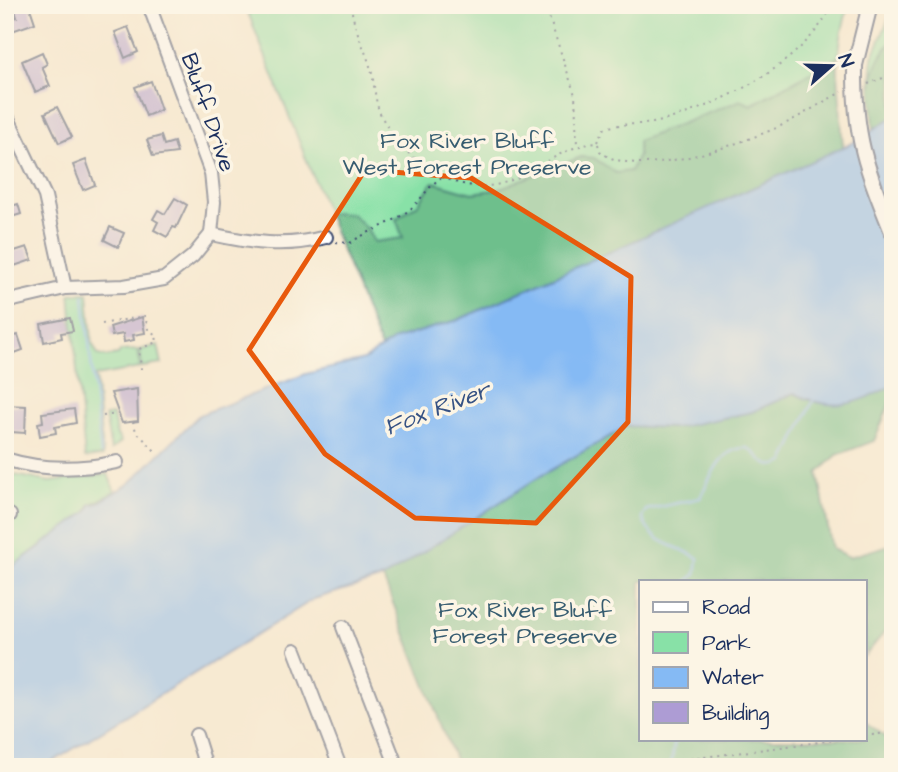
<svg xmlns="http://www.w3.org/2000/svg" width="898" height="772" font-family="'Architects Daughter',sans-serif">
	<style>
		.green { fill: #88e1a7; stroke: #528882; stroke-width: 2 }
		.forest { fill: #6ebf8c; stroke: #447775; stroke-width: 2 }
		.water { fill: #85baf4; stroke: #5074a9; stroke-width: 2 }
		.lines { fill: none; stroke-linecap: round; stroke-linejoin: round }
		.stream { stroke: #85baf4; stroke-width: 2.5 }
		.building { fill: #ad9cd4 }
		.minor-casing { stroke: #3c4b6f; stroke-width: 16 }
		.major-casing { stroke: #3c4b6f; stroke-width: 18 }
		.path { stroke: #3c4b6f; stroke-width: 2; stroke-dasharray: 2 5; stroke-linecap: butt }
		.minor { stroke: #fff; stroke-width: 12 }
		.major { stroke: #fff; stroke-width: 14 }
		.major-bridge-casing { stroke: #3c4b6f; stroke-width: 18; stroke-linecap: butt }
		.major-bridge { stroke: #fff; stroke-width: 14 }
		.marked { fill: none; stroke: #e8590c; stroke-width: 5; stroke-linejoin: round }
		.labels { text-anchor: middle; stroke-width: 7; stroke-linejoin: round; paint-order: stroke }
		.street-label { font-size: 23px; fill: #1b2f5e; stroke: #fcf5e5 }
		.park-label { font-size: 23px; fill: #365c70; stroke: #fcf5e5 }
		.water-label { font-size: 24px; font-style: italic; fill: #365284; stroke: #fcf5e5 }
	</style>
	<rect width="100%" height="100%" fill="#fcf5e5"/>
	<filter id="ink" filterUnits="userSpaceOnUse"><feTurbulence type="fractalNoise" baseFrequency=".0143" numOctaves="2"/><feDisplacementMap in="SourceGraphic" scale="14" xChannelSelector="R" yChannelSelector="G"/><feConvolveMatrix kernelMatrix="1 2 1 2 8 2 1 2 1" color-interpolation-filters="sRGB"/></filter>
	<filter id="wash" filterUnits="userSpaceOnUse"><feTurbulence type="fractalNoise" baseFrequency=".00686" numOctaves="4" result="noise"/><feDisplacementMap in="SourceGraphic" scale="28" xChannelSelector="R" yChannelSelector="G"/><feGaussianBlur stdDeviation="1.57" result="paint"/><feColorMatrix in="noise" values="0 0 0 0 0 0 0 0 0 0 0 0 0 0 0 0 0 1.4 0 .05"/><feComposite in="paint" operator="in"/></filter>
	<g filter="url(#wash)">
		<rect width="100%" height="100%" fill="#f7ead2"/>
		<g class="green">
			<path d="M245 5H849C833 52 836 100 843 148L458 320 396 339 381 348Z"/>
			<path d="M893 9V117L874 129 871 79 873 56Z"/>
			<path d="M88 293 92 343 98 355 106 357 118 355 121 351 138 350 140 368 95 376 103 456 85 458 70 294Z"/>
			<path d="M158 345 162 364 142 367 140 350Z"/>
			<path d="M113 415 116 433 121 442 111 450 105 416Z"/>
			<path d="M5 473 50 482 108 474 115 492 90 505 88 511 5 572Z"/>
		</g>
		<g class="forest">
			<path d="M893 40V117L874 129C871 92 866 70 893 40Z"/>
			<path d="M837 58 843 148 458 320 396 339 381 348 327 213 352 214 368 230 374 242 403 238 396 219 418 204 433 182 472 193 495 190 581 157 594 158 616 173 630 171 638 156V141L741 100 751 105Z"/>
			<path d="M893 385V396L874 441 837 455 818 473 832 549 849 557 893 544V622L865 656V581H641V739H865V722L893 742V767H458L383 578 542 475 628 426 674 428 752 412 794 393C829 411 860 404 893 385Z"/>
		</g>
		<path class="water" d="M893 117V385C857 405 832 413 794 393L752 412 674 428 628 426 542 475 383 578 314 599 44 767H5V572L88 511 91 504H96L130 483 199 415 306 374 364 360 396 339 458 320 850 144Z"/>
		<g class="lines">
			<g class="stream">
				<path d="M84 296 101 454"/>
				<path d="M687 581 696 574 698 558C677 545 650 544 642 517L646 510 700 498C711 477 720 446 748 448 763 458 764 472 784 462L813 401"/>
				<path d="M674 767 671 765 675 739"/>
			</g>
		</g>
		<g id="blocks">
			<g class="building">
				<path d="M29 5 35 23 12 31 8 20 17 17 14 7Z"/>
				<path d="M128 27 138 52 125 58 115 32Z"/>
				<path d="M42 52 47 64 42 67 50 86 35 92 22 61Z"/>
				<path d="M151 81 161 110 146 116 135 87Z"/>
				<path d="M57 107 72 137 59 143 45 113Z"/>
				<path d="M161 136 164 145 174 142 177 153 153 156 147 140Z"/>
				<path d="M86 160 95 185 83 190 73 165Z"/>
				<path d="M175 198 187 205 176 228 173 227 167 237 154 230 158 222 153 219 158 210 165 214Z"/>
				<path d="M18 204 21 214 5 219V208Z"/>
				<path d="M110 227 124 233 118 247 104 240Z"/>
				<path d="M27 247 32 260 5 269V254Z"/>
				<path d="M142 317 145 333 133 335 134 340 124 342 123 334 112 336 110 327Z"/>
				<path d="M70 318 73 331 61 333 62 338 44 342 41 324Z"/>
				<path d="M18 335 23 350 9 355 5 351V339Z"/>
				<path d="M137 389 138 421 122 423 111 393Z"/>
				<path d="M5 405 26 406 25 433 11 432V422L5 421Z"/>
				<path d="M74 409 76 423 55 427 56 433 40 436 38 423 43 422 42 413Z"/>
			</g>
		</g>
	</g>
	<g filter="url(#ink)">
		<use href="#blocks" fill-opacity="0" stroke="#3c4b6f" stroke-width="2"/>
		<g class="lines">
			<defs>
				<g id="minor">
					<path d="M149 5 211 173 214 202 211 234"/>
					<path d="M5 112 45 196 65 288"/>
					<path d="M211 234C251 243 286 248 326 237"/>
					<path d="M5 302 65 288 124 286 164 279 193 256 211 234"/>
					<path d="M5 459C43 471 79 470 117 462"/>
					<path d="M5 517 10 515"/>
					<path d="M343 627 397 767"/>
					<path d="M295 650 340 767"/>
					<path d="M196 735 206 767"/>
				</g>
				<path id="major" d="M855 65 870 5"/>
			</defs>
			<use href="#minor" class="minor-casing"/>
			<use href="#major" class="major-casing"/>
			<g class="path">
				<path d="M351 5C353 27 364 46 370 66 375 82 374 99 380 113 398 154 448 194 495 185 533 178 558 145 598 143"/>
				<path d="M545 5 575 95 577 146"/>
				<path d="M868 84 893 74"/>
				<path d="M598 142 604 129C623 121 642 127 662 121 722 105 805 63 832 5"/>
				<path d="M598 144 600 151C634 182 737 145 776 128 799 118 820 103 842 92"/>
				<path d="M336 242 350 243C369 230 390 225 408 211 421 201 428 186 442 177"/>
				<path d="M102 324 145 316 148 329 156 335 157 342 139 349 141 369"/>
				<path d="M103 416 118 414"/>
				<path d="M133 421 136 431 157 453"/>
				<path d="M865 736 893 732"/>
				<path d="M628 767 842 739"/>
			</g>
			<use href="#minor" class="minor"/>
			<use href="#major" class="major"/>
			<defs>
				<path id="major-bridge" d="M855 65C854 137 866 168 893 234"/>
			</defs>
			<use href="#major-bridge" class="major-bridge-casing"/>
			<use href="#major-bridge" class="major-bridge"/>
		</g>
	</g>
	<path d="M0 0H898V772H0ZM365 170 471 178 631 277 628 422 536 523 415 518 325 454 249 350Z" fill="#f7ead2" fill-opacity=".55" fill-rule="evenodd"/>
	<path class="marked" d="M365 170 471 178 631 277 628 422 536 523 415 518 325 454 249 350Z"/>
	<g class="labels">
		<g class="street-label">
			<text transform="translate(209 112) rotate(71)" y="8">Bluff Drive</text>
		</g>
		<g class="park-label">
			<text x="467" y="148">Fox River Bluff<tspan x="467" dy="26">West Forest Preserve</tspan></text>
			<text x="525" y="617">Fox River Bluff<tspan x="525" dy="26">Forest Preserve</tspan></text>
		</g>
		<g class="water-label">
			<text transform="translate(437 408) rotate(-21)" y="8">Fox River</text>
		</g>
	</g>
	<rect width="898" height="772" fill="none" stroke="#fcf5e5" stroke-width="28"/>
	<rect x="639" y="580" width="228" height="161" fill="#fcf5e5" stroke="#a2a6af" stroke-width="2"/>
	<rect x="653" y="602" width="35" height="10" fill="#ffffff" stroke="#a2a6af" stroke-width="2"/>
	<text x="702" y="614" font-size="21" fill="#1b2f5e">Road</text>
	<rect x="653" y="632" width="35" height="21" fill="#88e1a7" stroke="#a2a6af" stroke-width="2"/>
	<text x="702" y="650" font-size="21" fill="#1b2f5e">Park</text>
	<rect x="653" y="667" width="35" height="21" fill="#85baf4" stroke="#a2a6af" stroke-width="2"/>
	<text x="702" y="684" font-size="21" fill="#1b2f5e">Water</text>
	<rect x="653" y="702" width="35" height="21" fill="#ad9cd4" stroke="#a2a6af" stroke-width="2"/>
	<text x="702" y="720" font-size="21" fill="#1b2f5e">Building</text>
	<g transform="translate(831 66) rotate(70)" stroke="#fcf5e5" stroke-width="5" paint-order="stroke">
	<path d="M0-5L12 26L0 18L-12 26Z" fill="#1b2f5e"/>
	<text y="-10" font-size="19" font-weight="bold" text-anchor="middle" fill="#1b2f5e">N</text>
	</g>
</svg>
